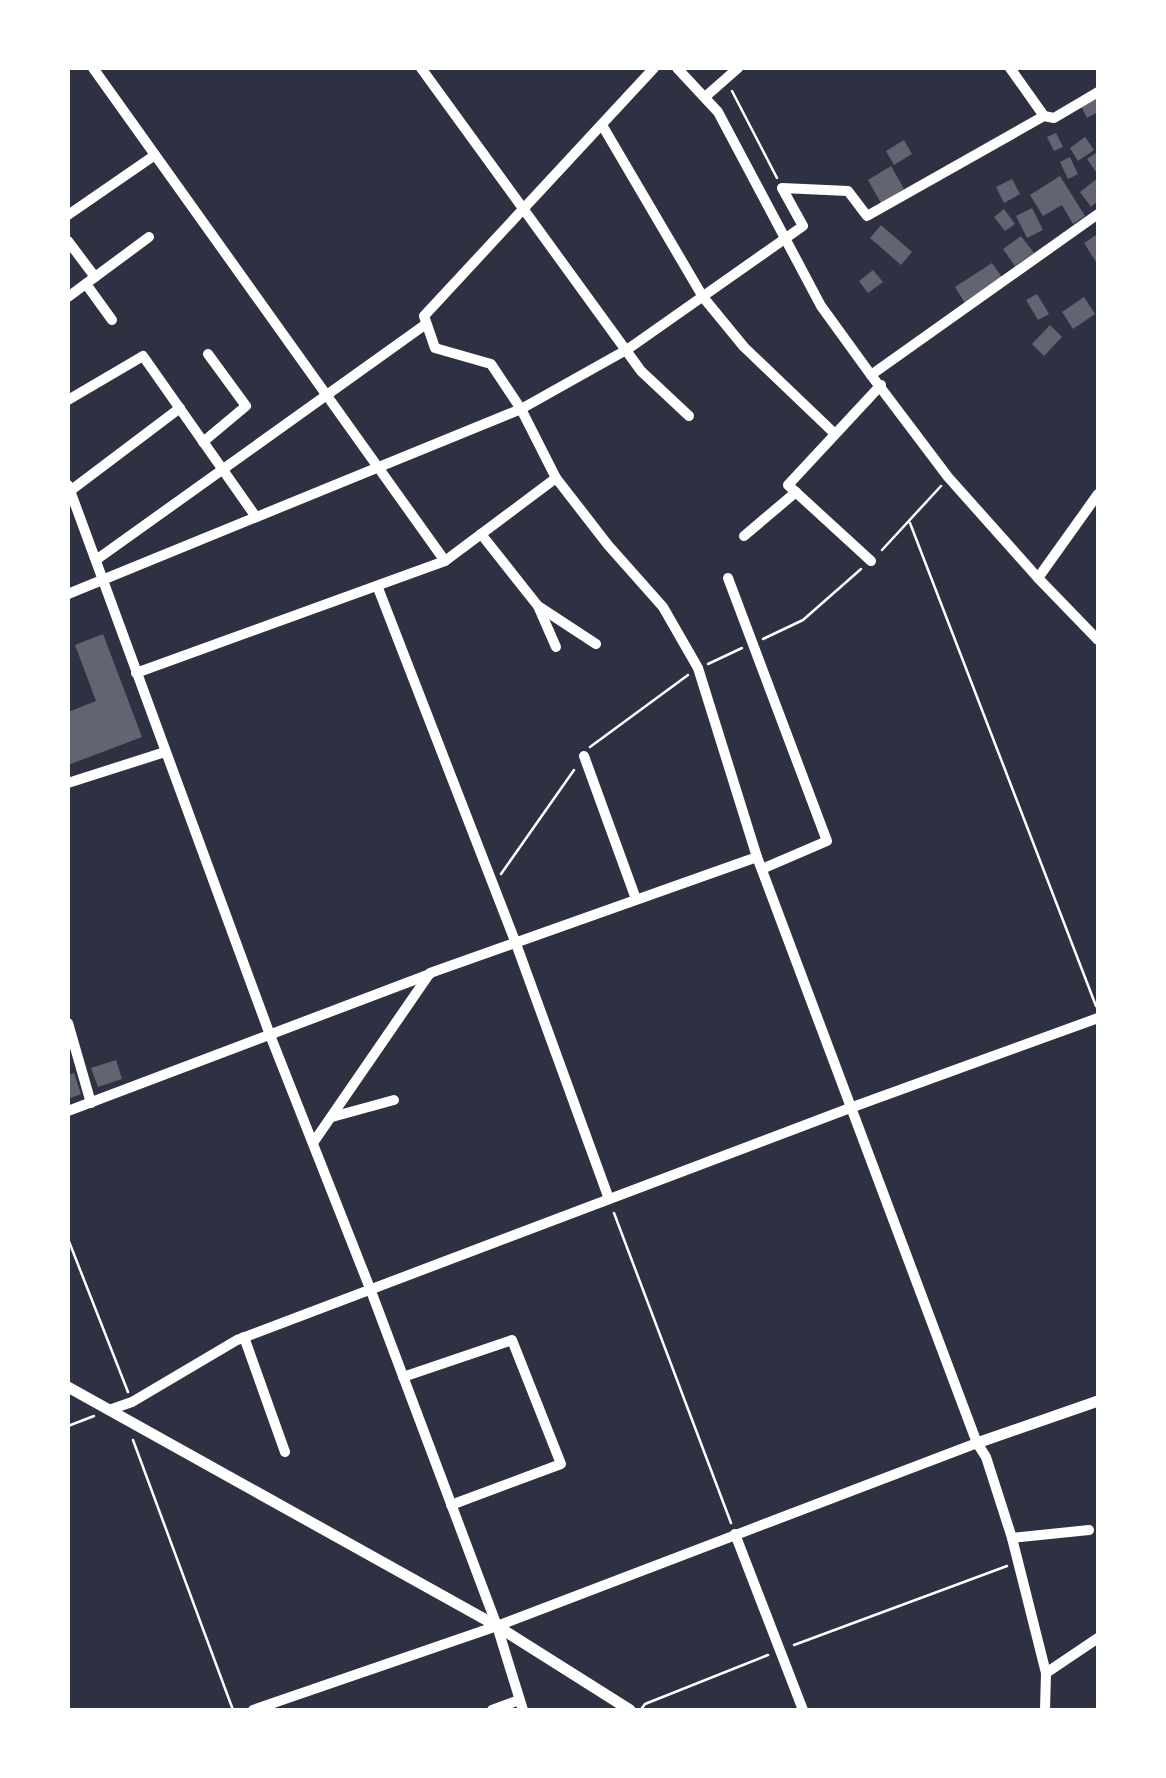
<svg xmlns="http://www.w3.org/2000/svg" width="1166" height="1778" font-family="Raleway,sans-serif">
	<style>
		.building { fill: #626471 }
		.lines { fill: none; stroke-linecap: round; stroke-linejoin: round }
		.path { stroke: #fff; stroke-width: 2.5 }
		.minor { stroke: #fff; stroke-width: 10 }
		.tertiary { stroke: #fff; stroke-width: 11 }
	</style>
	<rect width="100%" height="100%" fill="#2d3142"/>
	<g class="building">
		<path d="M1098 97V112L1087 118 1081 106Z"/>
		<path d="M1056 133 1063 147 1054 151 1047 137Z"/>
		<path d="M1085 137 1094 150 1078 161 1070 148Z"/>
		<path d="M904 140 912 154 894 165 886 151Z"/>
		<path d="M1096 153 1098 157V175L1087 159Z"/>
		<path d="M1070 157 1078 174 1068 179 1060 162Z"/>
		<path d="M891 166 904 189 881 203 868 180Z"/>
		<path d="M1060 176 1085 216 1073 224 1062 205 1043 216 1030 195Z"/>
		<path d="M1098 178V201L1091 207 1080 192Z"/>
		<path d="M1012 179 1020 194 1004 203 996 187Z"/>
		<path d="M1032 208 1043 230 1027 238 1016 216Z"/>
		<path d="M1004 209 1015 224 1005 231 994 217Z"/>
		<path d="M881 225 912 252 901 265 870 238Z"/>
		<path d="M1096 235 1098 240V265L1084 243Z"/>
		<path d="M1021 236 1034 253 1015 266 1003 249Z"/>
		<path d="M992 263 1003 279 965 303 955 287Z"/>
		<path d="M873 270 883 282 868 293 859 281Z"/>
		<path d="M1037 294 1049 314 1038 320 1026 300Z"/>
		<path d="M1084 297 1095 314 1073 329 1062 312Z"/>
		<path d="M1050 325 1062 337 1044 356 1032 344Z"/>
		<path d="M103 634 142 737 68 765V712L96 701 75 645Z"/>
		<path d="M116 1060 122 1079 98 1087 91 1068Z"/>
		<path d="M74 1073 81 1094 68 1099V1075Z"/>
	</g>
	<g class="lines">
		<g class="path">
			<path d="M732 91 777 178"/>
			<path d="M910 523 1096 1006"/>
			<path d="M882 550 941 486"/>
			<path d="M763 639 803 620 861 569"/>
			<path d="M708 664 742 648"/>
			<path d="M590 747 688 675"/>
			<path d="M501 874 574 770"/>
			<path d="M614 1213 731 1523"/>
			<path d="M68 1239 128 1392"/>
			<path d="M68 1426 94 1416"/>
			<path d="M133 1440 233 1710"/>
			<path d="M794 1645 1007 1566"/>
			<path d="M642 1708 645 1704 768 1655"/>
		</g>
		<g class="minor">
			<path d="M93 68 445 561 136 673"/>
			<path d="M421 68 641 371 689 416"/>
			<path d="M654 68 424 316 435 348 491 364 521 409 556 478 608 545 663 607 698 668 757 857 977 1443 986 1457 1012 1538 1046 1673 1045 1710"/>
			<path d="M677 68 718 112 821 306 871 375 948 477 1038 578 1098 640"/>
			<path d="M1010 68 1044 116 1054 118 1098 92"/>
			<path d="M705 97 738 68"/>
			<path d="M602 125 703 297 744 347 834 433"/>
			<path d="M68 215 155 155"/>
			<path d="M68 241 95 277"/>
			<path d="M86 284 112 320"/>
			<path d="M68 297 149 237"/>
			<path d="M871 375 1098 214"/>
			<path d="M68 400 143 356 256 517"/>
			<path d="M203 442 246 406 208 354"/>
			<path d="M68 485 270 1035 371 1291 497 1626 523 1710"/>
			<path d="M70 491 180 408"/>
			<path d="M481 534 538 606 596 644"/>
			<path d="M744 536 796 492"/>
			<path d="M96 560 426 324"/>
			<path d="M445 561 556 478"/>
			<path d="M871 561 788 485 881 385"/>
			<path d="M728 578 827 841 762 869"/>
			<path d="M1038 578 1098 494"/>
			<path d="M378 588 515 941 609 1199"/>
			<path d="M68 594 521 409 628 349 803 226 782 188 848 191 867 216 1044 116"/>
			<path d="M538 606 556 647"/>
			<path d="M584 756 636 899"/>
			<path d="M68 783 165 752"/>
			<path d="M68 1023 91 1103"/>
			<path d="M68 1111 430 974"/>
			<path d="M332 1117 394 1100"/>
			<path d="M313 1143 430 973 757 857"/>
			<path d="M244 1337 285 1452"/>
			<path d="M403 1377 512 1340 561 1464 451 1505"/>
			<path d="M109 1410 132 1402 237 1340 850 1108 1098 1018"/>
			<path d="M735 1534 803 1710"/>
			<path d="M1012 1538 1089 1530"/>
			<path d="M1046 1673 1098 1638"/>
			<path d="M253 1710 497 1626 977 1443"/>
			<path d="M492 1710 519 1700"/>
		</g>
		<g class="tertiary">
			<path d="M68 1387 497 1626 630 1710"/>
			<path d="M977 1443 1098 1401"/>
		</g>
	</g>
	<rect width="1166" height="1778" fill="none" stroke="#ffffff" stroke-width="140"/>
</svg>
